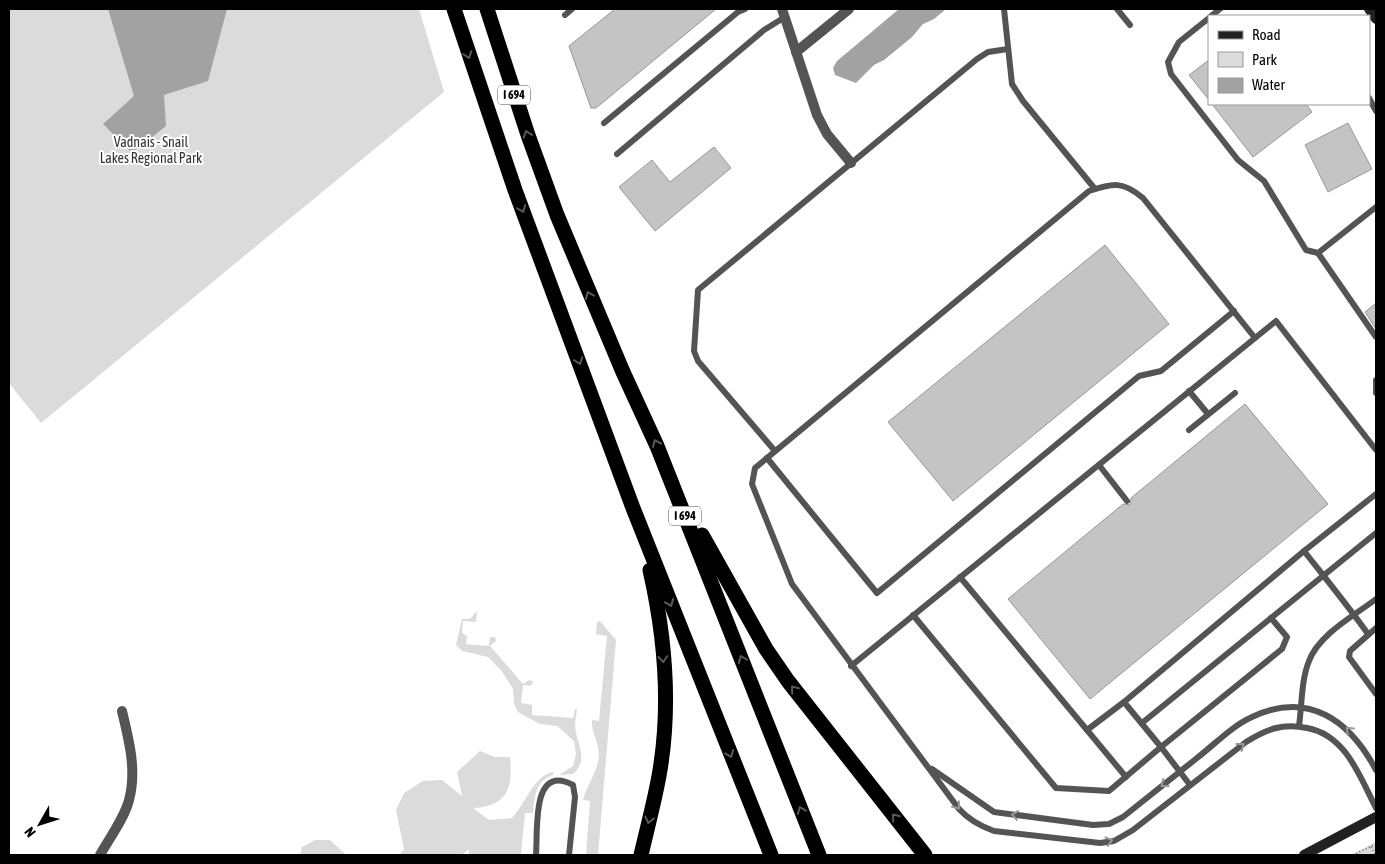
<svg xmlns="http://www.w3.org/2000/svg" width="1385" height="864" font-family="'Asap Condensed',sans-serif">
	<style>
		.green { fill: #dbdbdb }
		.water { fill: #a2a2a2 }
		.building { fill: #c4c4c4; stroke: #989898 }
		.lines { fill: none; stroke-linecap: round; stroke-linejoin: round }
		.path { stroke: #767676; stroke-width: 2; stroke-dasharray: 1 2.5; stroke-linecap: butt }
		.lane { stroke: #545454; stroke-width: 6 }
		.street { stroke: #545454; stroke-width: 10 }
		.secondary { stroke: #212121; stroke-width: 10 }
		.highway { stroke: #000; stroke-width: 15 }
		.oneway { stroke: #595959 }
		.oneway2 { stroke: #989898 }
		.labels { text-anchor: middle; stroke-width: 4; stroke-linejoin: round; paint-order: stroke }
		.shield { fill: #fff; stroke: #4c4c4c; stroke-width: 1 }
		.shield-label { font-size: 12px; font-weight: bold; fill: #000 }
		.park-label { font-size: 14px; fill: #323232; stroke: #fff }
	</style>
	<rect width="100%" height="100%" fill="#fff"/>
	<g class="green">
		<path d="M9 9H419L444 92 41 423 9 383Z"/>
		<path d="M477 611 476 622 463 621 462 633 467 636 466 644 489 646 490 637H495L496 641 490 646 523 684 529 680 533 681 531 686 523 685 521 703 532 705V715L573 718 575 709H577C576 717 574 725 576 733 580 749 587 761 573 774L559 775 573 766 576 754 574 741 557 726 540 724 518 712 514 704 513 689 501 670 488 657 462 651 456 645 462 619H470Z"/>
		<path d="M600 621 616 640 598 855H586L590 801 583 800C587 784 598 772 599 755 599 743 591 732 592 720L599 721 607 636 596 634 597 622Z"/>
		<path d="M480 751 495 757H510C513 788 508 806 473 808L489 820 512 818C527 802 533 776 553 772V775C535 781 535 796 533 813H525L521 855H469V849L462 855H399L404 849 396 810 404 793 423 781 442 780 462 796 457 772Z"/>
		<path d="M315 840H330L346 855H300L302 847Z"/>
		<path d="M1376 842V855H1351Z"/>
	</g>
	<g class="water">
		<path d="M108 9H227L208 81 164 95 166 126 132 153 103 124 134 96Z"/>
		<path d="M899 9H946L934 19 923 24 912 37 884 60 874 65 856 83 835 75 833 68 837 61Z"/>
	</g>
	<g class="building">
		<path d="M615 9H716L596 108H591L569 46Z"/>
		<path d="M1209 60V100L1189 75Z"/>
		<path d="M1212 104H1306L1312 112 1253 157Z"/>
		<path d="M1348 123 1372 169 1328 192 1305 145Z"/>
		<path d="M714 147 731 168 655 231 619 187 652 160 670 182Z"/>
		<path d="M1105 245 1169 324 953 501 888 422Z"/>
		<path d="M1376 303V329L1365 312Z"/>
		<path d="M1245 404 1328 504 1090 699 1008 599 1123 504 1130 505 1131 498Z"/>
	</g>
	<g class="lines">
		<g class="path">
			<path d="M1371 847 1376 855"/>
			<path d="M1353 855 1376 844"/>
		</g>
		<g class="lane">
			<path d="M1004 9 1012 84 1023 101 1095 189"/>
			<path d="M1117 9 1130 25"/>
			<path d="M565 15 572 9"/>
			<path d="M1211 16 1220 9"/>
			<path d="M1209 18 1179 42 1168 62 1171 74 1238 160 1264 181 1306 250 1318 253 1376 207"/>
			<path d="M1369 98 1376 111"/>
			<path d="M604 123 738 12 745 9"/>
			<path d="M617 154 764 30 785 17"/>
			<path d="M1318 253 1376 337"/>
			<path d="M1255 338 1143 198C1123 181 1113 183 1089 191L755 468 752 484 792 584 959 809C969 820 980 826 994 831L1100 843 1114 841 1133 830 1246 742C1267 729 1282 723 1307 728 1346 735 1360 777 1376 808"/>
			<path d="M1376 380V393"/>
			<path d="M1189 391 1208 414"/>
			<path d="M1189 430 1235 393"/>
			<path d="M775 451 698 361 694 351 698 290 977 59 988 52 1008 49"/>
			<path d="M767 458 877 593 1139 376 1161 371 1234 311"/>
			<path d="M1099 465 1127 501"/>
			<path d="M1304 551 1376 494"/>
			<path d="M960 577 1126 777"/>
			<path d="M913 615 1056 788 1109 791 1161 747 1190 785"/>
			<path d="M1376 628 1350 651 1349 657 1376 694"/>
			<path d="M1368 634C1348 606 1326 579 1304 551L1124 702 1161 747 1282 649 1287 637 1271 618 1376 533"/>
			<path d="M851 666 1276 321 1376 450"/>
			<path d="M1142 723 1271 618"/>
			<path d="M1299 726C1302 705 1301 681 1309 661 1319 634 1354 616 1376 599"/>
			<path d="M1087 730 1124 702"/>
			<path d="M932 769 994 812 1093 825 1109 824 1123 817C1148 797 1173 777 1197 758 1215 744 1232 726 1252 717 1309 690 1350 721 1376 770"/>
			<path d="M536 855C538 829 531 763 573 785L575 797 569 855"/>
		</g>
		<g class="street">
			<path d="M782 9 817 115 827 134 851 163"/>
			<path d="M796 52 849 9"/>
			<path d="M100 855C109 839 125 817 129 800 137 771 129 740 122 711"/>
		</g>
		<g class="secondary">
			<path d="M1369 9 1376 19"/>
			<path d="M1304 855 1376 817"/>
		</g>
		<g class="highway">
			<path d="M454 9 515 190 633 508 771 855"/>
			<path d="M487 9 528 135 557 215 623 372 657 446 819 855"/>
			<path d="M702 535 766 649 788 681 925 855"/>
			<path d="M641 855C647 829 654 803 659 776 671 709 665 636 650 570"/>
		</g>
	</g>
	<defs><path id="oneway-chevron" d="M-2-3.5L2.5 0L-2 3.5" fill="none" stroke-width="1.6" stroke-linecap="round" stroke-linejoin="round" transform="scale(1.25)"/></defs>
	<g class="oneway">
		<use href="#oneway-chevron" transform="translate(468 55) rotate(72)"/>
		<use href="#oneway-chevron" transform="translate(527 134) rotate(-109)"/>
		<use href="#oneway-chevron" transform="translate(522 209) rotate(69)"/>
		<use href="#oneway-chevron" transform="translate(589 295) rotate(-113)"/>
		<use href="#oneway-chevron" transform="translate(579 361) rotate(70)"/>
		<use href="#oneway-chevron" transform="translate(656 443) rotate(-114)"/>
		<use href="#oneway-chevron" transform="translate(670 603) rotate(68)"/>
		<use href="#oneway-chevron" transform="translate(663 659) rotate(86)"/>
		<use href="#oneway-chevron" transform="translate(742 659) rotate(-112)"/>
		<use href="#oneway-chevron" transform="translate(794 689) rotate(-129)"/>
		<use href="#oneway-chevron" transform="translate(730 754) rotate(68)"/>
		<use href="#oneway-chevron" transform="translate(801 810) rotate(-112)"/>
		<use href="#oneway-chevron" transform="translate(895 817) rotate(-129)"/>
		<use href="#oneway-chevron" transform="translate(649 820) rotate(103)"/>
	</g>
	<g class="oneway2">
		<use href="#oneway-chevron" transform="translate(1349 730) rotate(-137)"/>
		<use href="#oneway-chevron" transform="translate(1241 746) rotate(-37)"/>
		<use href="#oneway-chevron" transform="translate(1164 784) rotate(142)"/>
		<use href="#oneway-chevron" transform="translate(957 806) rotate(52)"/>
		<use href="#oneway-chevron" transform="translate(1015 815) rotate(-172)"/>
		<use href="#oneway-chevron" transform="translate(1109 841) rotate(-14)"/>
	</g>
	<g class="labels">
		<g class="shield">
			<rect x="498" y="85.5" width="32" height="19" rx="4"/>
			<rect x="669" y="506.5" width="32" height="19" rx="4"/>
		</g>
		<g class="shield-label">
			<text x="514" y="99">I 694</text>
			<text x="685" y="520">I 694</text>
		</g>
		<g class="park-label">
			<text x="151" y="147">Vadnais - Snail<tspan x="151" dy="16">Lakes Regional Park</tspan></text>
		</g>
	</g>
	<rect width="1385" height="864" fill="none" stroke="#000000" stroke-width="20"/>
	<rect x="1208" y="15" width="162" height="90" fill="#ffffff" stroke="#999999"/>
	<rect x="1218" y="31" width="25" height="8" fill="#212121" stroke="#999999"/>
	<text x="1252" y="40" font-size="15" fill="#000000">Road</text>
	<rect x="1218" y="52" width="25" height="15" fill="#dbdbdb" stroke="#999999"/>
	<text x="1252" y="65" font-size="15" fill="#000000">Park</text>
	<rect x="1218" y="78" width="25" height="15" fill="#a2a2a2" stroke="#999999"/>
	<text x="1252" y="90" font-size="15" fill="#000000">Water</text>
	<g transform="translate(40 824) rotate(231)" stroke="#ffffff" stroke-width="4" paint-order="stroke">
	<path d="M0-4L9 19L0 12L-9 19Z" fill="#000000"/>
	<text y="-8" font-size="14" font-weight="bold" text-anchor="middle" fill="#000000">N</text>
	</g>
</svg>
